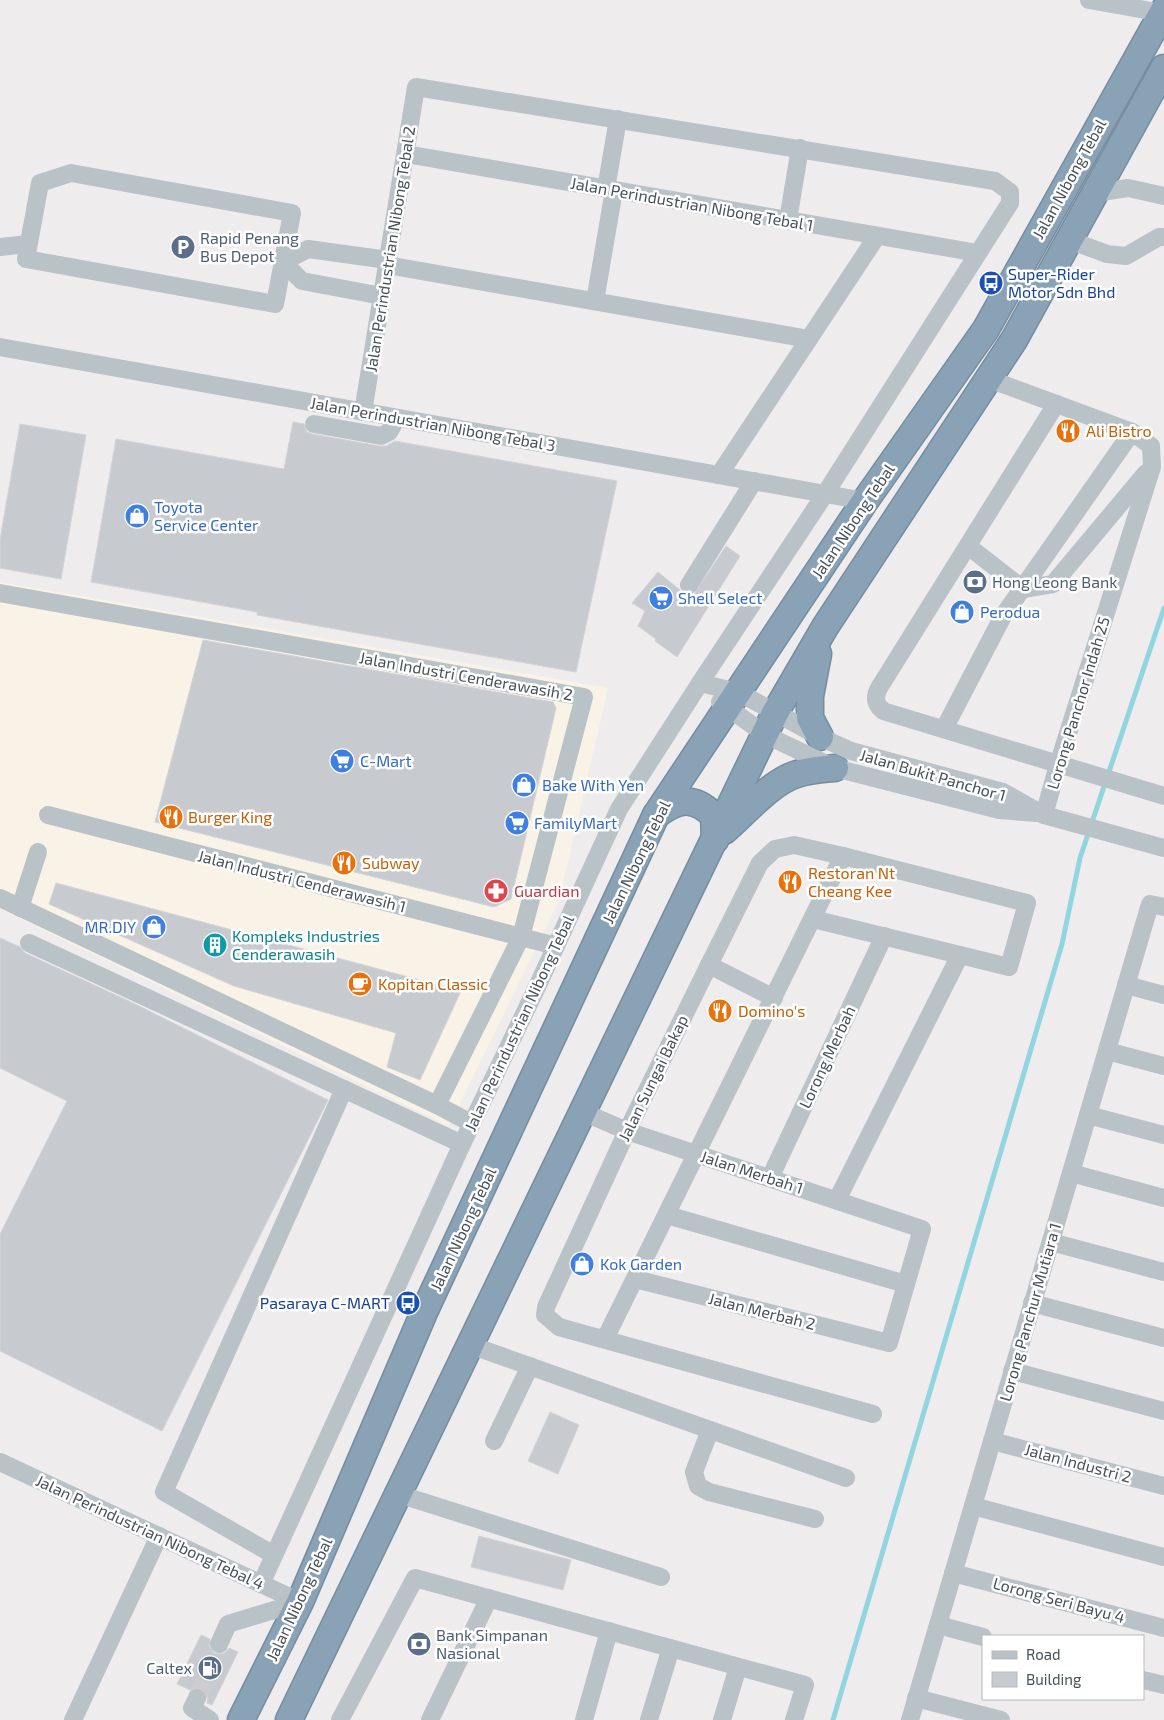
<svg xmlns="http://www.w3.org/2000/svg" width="1164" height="1720" font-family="'Exo 2',sans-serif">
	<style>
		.commercial { fill: #f9f2e6 }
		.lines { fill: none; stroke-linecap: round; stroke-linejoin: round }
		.stream { stroke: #91d5e0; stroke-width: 5 }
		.building { fill: #c7cacf; stroke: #d1d3d7 }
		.minor-tunnel { stroke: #cdcdcf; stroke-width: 18; stroke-dasharray: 18 9; stroke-linecap: butt }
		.highway-casing { stroke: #758da1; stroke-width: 29 }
		.minor { stroke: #b9c2c7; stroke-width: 18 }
		.highway { stroke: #89a2b6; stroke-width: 26 }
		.labels { text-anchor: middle; stroke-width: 5; stroke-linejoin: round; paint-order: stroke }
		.street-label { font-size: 16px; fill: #475157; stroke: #fff }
		.service-label { font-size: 16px; fill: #4e5e75; stroke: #fff; text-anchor: start }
		.transit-label { font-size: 16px; fill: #164399; stroke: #fff; text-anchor: start }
		.food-label { font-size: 16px; fill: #c56008; stroke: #fff; text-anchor: start }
		.shop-label { font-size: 16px; fill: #366cbe; stroke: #fff; text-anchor: start }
		.health-label { font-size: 16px; fill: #be3a42; stroke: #fff; text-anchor: start }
		.culture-label { font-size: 16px; fill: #0d838f; stroke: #fff; text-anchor: start }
	</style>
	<rect width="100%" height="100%" fill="#efeced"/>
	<path class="commercial" d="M0 582 608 688 559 901 449 1126 0 909Z"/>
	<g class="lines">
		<path class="stream" d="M833 1720 1062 944 1080 858 1164 608"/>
	</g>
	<g class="building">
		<path d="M293 422 304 424 307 432 312 434 379 446H386L395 441 617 481 576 672 257 615V612L91 582 116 439 284 469Z"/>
		<path d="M20 424 86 435 61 579 0 568V540Z"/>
		<path d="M726 546 740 556 677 657 655 641 656 639 638 626 645 611 632 603 658 572 686 595 694 594Z"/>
		<path d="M203 640 553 702 556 708 511 899 494 907 155 822Z"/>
		<path d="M56 883 461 991 420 1080 387 1067 396 1033 234 986 49 904Z"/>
		<path d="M0 938 20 947 25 953 133 1003 328 1100 162 1431 0 1351V1234L67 1101 0 1068Z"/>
		<path d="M550 1412 579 1425 558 1474 528 1461Z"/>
		<path d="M479 1536 571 1560 563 1590 471 1567Z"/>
		<path d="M201 1635 210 1639 209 1646 214 1653 221 1654 226 1652 229 1648 238 1652 212 1705 207 1703 208 1697 202 1689 196 1687 190 1690 177 1684Z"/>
	</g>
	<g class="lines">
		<path class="minor-tunnel" d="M197 1698 219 1644"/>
		<defs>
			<g id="highway">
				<path d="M818 654 810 696V718L820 737"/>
				<path d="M656 815C678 799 693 795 714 816L715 840"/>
				<path d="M724 831C745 813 771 782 797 774 809 770 823 769 835 768"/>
				<path d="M241 1720 300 1602 425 1310 656 815 865 501 986 329 1164 10"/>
				<path d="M289 1720 775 713 825 627 1014 340 1164 68"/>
			</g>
		</defs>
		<use href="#highway" class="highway-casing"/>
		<g class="minor">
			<path d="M1089 0 1162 13"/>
			<path d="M406 154 978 253"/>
			<path d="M71 173 292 213 275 304 26 259 40 183Z"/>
			<path d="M606 189 618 119"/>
			<path d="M1095 193 1128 188 1164 196"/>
			<path d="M788 220 800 148"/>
			<path d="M1069 240 1107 254 1126 256 1159 237H1164"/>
			<path d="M0 247 28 244"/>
			<path d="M283 262 308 249 388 260"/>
			<path d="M283 262 302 281 382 296"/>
			<path d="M387 265 809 339"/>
			<path d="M595 301 614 190"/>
			<path d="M0 347 865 501"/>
			<path d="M989 379 1132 432 1151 446 1152 467 1058 765 1044 815"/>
			<path d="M1056 404 879 688C874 697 875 704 883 711L1164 796"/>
			<path d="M314 424 381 436 389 432 397 418"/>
			<path d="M719 475 877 236"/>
			<path d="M968 546 1023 589 1053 584 1146 473"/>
			<path d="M689 585 754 481"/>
			<path d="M0 593 584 697 521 937 437 1105"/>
			<path d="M700 683 738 692 820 737 851 751 1003 792 1044 815 1164 848"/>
			<path d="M720 702 766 735 835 768 999 810 1036 813"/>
			<path d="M944 729 1003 616 1132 432"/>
			<path d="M48 815 556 946"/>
			<path d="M0 898 437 1105 471 1123"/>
			<path d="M20 908 38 852"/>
			<path d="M813 919 1009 967 1027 903 843 856 794 845 775 849 760 863 709 965 627 1131 546 1307 545 1315 559 1327 873 1414"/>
			<path d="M29 943 462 1144"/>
			<path d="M709 965 774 998"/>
			<path d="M1126 985 1164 995"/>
			<path d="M1107 1051 1164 1066"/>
			<path d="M583 1112 627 1131 922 1229 889 1343 635 1279"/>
			<path d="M1088 1115 1164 1135"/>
			<path d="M1071 1173 1164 1198"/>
			<path d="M770 1178 884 936"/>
			<path d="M837 1200 960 955"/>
			<path d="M667 1215 906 1284"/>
			<path d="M1051 1242 1164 1272"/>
			<path d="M1032 1303 1164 1338"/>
			<path d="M605 1339 843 856"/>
			<path d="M470 1345 846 1478"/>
			<path d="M1012 1371 1164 1411"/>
			<path d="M710 1430 694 1472 698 1486 709 1492 815 1519"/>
			<path d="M494 1441 530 1366"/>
			<path d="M992 1441 1164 1486"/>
			<path d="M0 1462 300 1602"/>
			<path d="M398 1494 661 1577"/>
			<path d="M973 1506 1164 1557"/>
			<path d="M274 1555 164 1492 344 1089"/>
			<path d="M953 1573 1164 1628"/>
			<path d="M261 1584 462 1144 537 987 619 809 700 683 825 494 1010 203V192L995 181 416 87 363 412"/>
			<path d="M938 1625 983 1637"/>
			<path d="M219 1644 228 1624 300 1602"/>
			<path d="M1143 1680 1164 1685"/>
			<path d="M197 1698 192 1708 210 1720"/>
			<path d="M916 1698 1001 1720"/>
			<path d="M73 1720 159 1536"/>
			<path d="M340 1720 415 1578 805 1685 794 1720"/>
			<path d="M430 1720 489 1598"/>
			<path d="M584 1720 609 1631"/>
			<path d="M649 1720 671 1648"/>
			<path d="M722 1720 738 1667"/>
			<path d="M910 1720 1150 904 1164 907"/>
		</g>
		<use href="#highway" class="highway"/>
	</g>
	<defs>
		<symbol id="parking-disc" viewBox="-11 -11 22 22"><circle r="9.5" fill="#5c6f8a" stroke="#fff"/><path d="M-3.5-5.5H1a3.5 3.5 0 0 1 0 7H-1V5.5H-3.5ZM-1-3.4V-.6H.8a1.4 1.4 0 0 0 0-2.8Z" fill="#fff"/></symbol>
		<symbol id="bus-disc" viewBox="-11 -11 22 22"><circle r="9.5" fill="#1a4fb4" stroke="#fff"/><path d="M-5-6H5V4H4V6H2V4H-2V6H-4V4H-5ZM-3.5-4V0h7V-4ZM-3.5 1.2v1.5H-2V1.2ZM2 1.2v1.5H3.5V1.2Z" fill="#fff"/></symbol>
		<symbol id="restaurant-disc" viewBox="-11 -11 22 22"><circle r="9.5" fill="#e8710a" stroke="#fff"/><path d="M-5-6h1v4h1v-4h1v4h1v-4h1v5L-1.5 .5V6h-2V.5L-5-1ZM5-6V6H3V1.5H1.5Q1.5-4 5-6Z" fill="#fff"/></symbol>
		<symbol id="shop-disc" viewBox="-11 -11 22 22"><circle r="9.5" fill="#3f7fe0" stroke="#fff"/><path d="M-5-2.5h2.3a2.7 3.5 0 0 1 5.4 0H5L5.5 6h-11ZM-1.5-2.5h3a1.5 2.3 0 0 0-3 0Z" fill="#fff"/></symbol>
		<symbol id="bank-disc" viewBox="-11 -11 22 22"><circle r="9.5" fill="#5c6f8a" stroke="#fff"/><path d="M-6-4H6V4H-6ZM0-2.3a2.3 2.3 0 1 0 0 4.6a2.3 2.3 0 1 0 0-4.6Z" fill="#fff"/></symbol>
		<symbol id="supermarket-disc" viewBox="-11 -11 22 22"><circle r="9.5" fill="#3f7fe0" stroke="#fff"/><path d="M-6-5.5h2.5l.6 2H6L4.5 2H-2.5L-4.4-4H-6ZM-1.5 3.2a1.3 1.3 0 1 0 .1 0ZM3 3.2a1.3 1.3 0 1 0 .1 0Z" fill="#fff"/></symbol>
		<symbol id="pharmacy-disc" viewBox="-11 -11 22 22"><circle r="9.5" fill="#e0444e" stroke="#fff"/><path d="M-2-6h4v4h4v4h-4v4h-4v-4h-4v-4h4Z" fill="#fff"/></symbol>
		<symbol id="building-disc" viewBox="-11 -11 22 22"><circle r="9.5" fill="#0f9aa8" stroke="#fff"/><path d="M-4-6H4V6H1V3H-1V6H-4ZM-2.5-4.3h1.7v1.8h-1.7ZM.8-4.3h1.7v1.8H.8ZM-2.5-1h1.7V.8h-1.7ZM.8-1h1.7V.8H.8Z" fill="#fff"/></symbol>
		<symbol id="cafe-disc" viewBox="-11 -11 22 22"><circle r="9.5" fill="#e8710a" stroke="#fff"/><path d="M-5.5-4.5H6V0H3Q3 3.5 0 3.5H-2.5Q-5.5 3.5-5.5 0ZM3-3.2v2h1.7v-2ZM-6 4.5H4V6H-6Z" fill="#fff"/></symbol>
		<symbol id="fuel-disc" viewBox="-11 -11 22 22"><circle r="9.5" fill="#5c6f8a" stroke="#fff"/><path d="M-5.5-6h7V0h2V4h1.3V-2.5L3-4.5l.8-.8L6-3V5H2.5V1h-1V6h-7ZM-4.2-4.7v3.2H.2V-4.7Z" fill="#fff"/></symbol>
	</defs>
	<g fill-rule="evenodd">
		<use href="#parking-disc" x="169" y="233" width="28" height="28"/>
		<use href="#bus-disc" x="977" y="269" width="28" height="28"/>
		<use href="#restaurant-disc" x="1054" y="417" width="28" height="28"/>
		<use href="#shop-disc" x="123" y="502" width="28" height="28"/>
		<use href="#bank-disc" x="961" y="568" width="28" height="28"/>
		<use href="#supermarket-disc" x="647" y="584" width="28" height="28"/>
		<use href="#shop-disc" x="948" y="598" width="28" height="28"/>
		<use href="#supermarket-disc" x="328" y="747" width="28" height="28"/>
		<use href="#shop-disc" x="510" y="771" width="28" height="28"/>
		<use href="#restaurant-disc" x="157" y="803" width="28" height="28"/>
		<use href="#supermarket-disc" x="503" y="809" width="28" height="28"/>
		<use href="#restaurant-disc" x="330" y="849" width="28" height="28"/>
		<use href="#restaurant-disc" x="776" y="868" width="28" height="28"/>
		<use href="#pharmacy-disc" x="482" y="877" width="28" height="28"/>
		<use href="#shop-disc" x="140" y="913" width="28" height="28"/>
		<use href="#building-disc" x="201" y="931" width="28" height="28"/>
		<use href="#cafe-disc" x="346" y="970" width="28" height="28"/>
		<use href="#restaurant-disc" x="706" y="997" width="28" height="28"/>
		<use href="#shop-disc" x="568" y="1250" width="28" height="28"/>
		<use href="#bus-disc" x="394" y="1289" width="28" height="28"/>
		<use href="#bank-disc" x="405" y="1630" width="28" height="28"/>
		<use href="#fuel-disc" x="196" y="1654" width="28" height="28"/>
	</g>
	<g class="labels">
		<g class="street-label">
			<text transform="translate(1069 179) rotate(-61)" y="6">Jalan Nibong Tebal</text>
			<text transform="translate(692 204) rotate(10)" y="6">Jalan Perindustrian Nibong Tebal 1</text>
			<text transform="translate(390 249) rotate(-81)" y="6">Jalan Perindustrian Nibong Tebal 2</text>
			<text transform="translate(433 424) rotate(10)" y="6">Jalan Perindustrian Nibong Tebal 3</text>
			<text transform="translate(853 521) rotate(-56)" y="6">Jalan Nibong Tebal</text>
			<text transform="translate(466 676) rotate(10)" y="6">Jalan Industri Cenderawasih 2</text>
			<text transform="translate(1078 703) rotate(-73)" y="6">Lorong Panchor Indah 25</text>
			<text transform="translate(933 775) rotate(16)" y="6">Jalan Bukit Panchor 1</text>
			<text transform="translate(636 862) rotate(-64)" y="6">Jalan Nibong Tebal</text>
			<text transform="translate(302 881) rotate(14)" y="6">Jalan Industri Cenderawasih 1</text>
			<text transform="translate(519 1023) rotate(-65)" y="6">Jalan Perindustrian Nibong Tebal</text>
			<text transform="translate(827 1057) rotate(-65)" y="6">Lorong Merbah</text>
			<text transform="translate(653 1078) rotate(-64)" y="6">Jalan Sungai Bakap</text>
			<text transform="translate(752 1172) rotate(18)" y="6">Jalan Merbah 1</text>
			<text transform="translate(463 1229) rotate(-65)" y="6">Jalan Nibong Tebal</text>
			<text transform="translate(762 1311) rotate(14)" y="6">Jalan Merbah 2</text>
			<text transform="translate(1030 1312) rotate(-74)" y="6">Lorong Panchur Mutiara 1</text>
			<text transform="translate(1078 1463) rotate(15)" y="6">Jalan Industri 2</text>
			<text transform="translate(150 1532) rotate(25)" y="6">Jalan Perindustrian Nibong Tebal 4</text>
			<text transform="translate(299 1599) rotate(-65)" y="6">Jalan Nibong Tebal</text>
			<text transform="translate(1059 1600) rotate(15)" y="6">Lorong Seri Bayu 4</text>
		</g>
		<g class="service-label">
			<text x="200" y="244">Rapid Penang<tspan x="200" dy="18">Bus Depot</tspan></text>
			<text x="992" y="588">Hong Leong Bank</text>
			<text x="436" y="1641">Bank Simpanan<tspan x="436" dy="18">Nasional</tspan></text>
			<text x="192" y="1674" text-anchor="end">Caltex</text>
		</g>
		<g class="transit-label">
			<text x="1008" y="280">Super-Rider<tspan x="1008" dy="18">Motor Sdn Bhd</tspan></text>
			<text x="390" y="1309" text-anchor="end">Pasaraya C-MART</text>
		</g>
		<g class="food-label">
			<text x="1086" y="437">Ali Bistro</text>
			<text x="188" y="823">Burger King</text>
			<text x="362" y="869">Subway</text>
			<text x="808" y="879">Restoran Nt<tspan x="808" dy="18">Cheang Kee</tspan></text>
			<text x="378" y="990">Kopitan Classic</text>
			<text x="738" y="1017">Domino's</text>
		</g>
		<g class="shop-label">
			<text x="154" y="513">Toyota<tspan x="154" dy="18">Service Center</tspan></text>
			<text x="678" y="604">Shell Select</text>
			<text x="980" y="618">Perodua</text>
			<text x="360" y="767">C-Mart</text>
			<text x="542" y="791">Bake With Yen</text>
			<text x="534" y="829">FamilyMart</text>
			<text x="136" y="933" text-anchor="end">MR.DIY</text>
			<text x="600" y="1270">Kok Garden</text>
		</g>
		<g class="health-label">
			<text x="514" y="897">Guardian</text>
		</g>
		<g class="culture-label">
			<text x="232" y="942">Kompleks Industries<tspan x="232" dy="18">Cenderawasih</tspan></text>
		</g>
	</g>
	<rect x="982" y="1635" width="162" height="65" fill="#ffffff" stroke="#b5b9bc"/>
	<rect x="992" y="1651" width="25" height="8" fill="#b9c2c7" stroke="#b5b9bc"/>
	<text x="1026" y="1660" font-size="15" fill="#475157">Road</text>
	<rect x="992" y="1672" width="25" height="15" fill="#c7cacf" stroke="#b5b9bc"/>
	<text x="1026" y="1685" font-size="15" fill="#475157">Building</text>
</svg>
